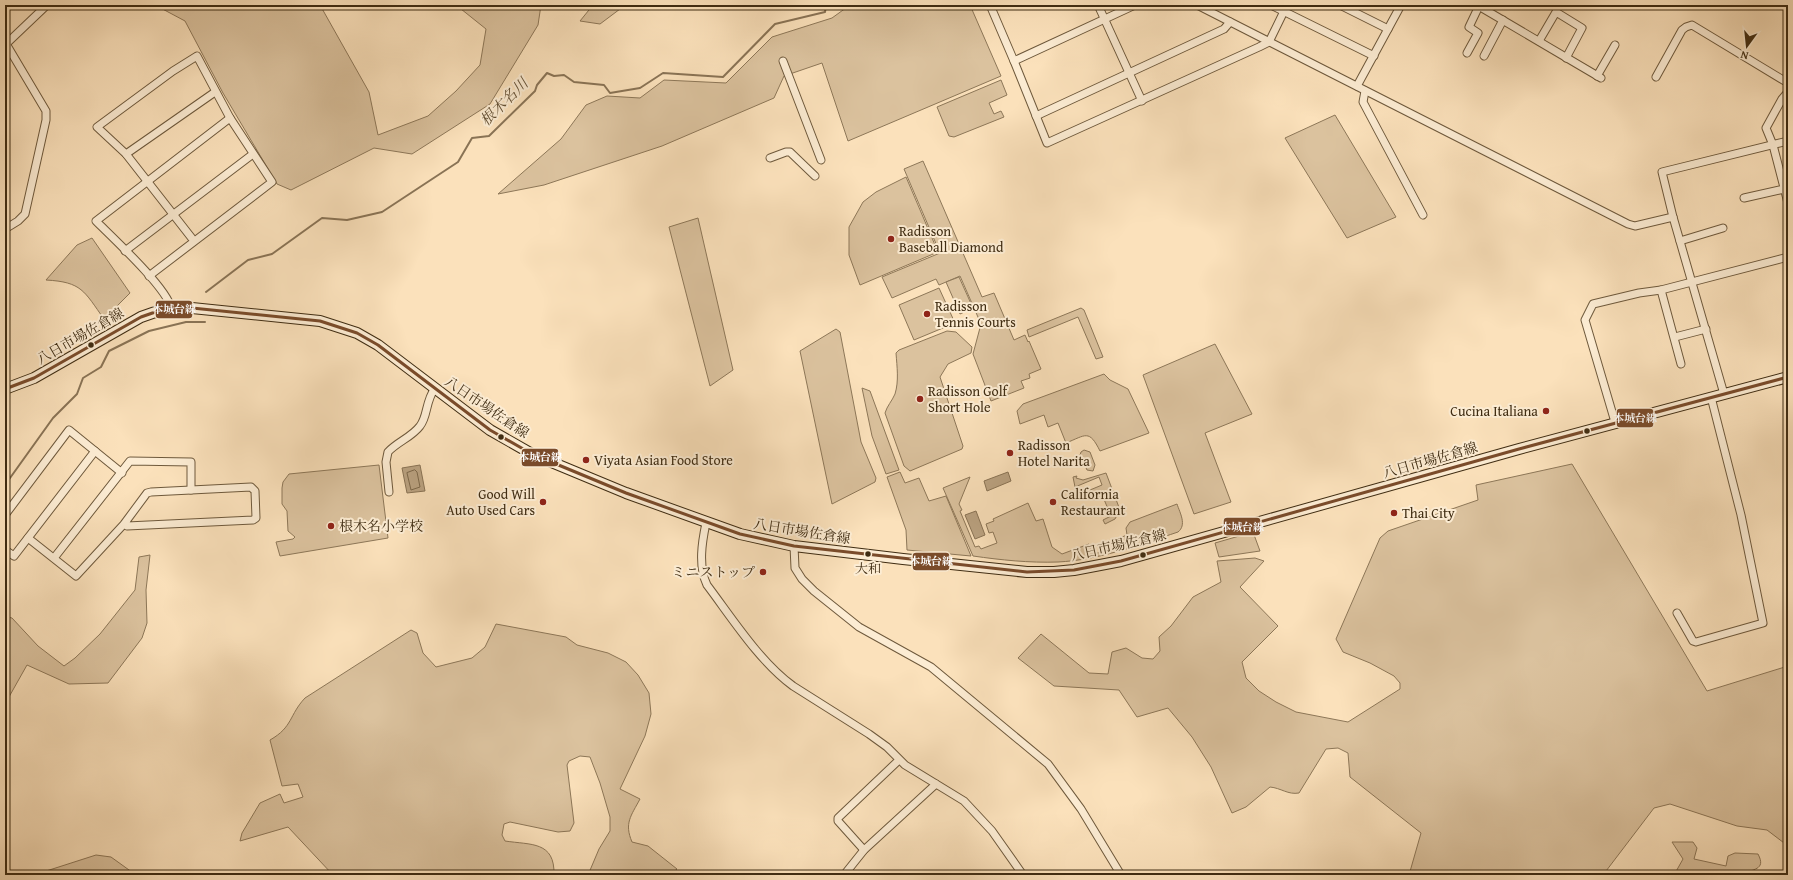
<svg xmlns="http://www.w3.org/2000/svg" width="1793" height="880" font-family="'Gentium Book Plus','Noto Serif JP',serif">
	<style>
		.green { fill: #dbc29e; stroke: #8d7758 }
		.water { fill: #bba382; stroke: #897355 }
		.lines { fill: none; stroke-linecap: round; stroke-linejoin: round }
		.shore { stroke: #7d684a; stroke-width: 1 }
		.stream { stroke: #897355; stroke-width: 2 }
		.street-casing { stroke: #6e593c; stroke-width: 9 }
		.secondary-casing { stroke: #3f2c12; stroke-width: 12 }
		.street { stroke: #fcecd3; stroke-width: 7 }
		.secondary { stroke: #fcecd3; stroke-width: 10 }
		.bus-1-casing { stroke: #fcecd3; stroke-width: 6 }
		.bus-1 { stroke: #7a4b2a; stroke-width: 3 }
		.poi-dot { fill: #8f2418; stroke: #fcecd3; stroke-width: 1.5 }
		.bus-dot { fill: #3f2c12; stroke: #fcecd3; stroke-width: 1.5 }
		.labels { text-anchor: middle; stroke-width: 4; stroke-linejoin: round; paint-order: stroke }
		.bus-label { font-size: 13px; fill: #3f2c12; stroke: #fcecd3 }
		.poi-label { font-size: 14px; fill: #3f2c12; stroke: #fcecd3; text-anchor: start }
		.street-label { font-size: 14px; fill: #3f2c12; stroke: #fcecd3 }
		.water-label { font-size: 15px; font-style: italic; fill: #645034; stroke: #fcecd3 }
		.line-badge { stroke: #fcecd3; stroke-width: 1.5 }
		.badge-label { font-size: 11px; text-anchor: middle; font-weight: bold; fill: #fff }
	</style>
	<rect width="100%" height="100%" fill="#fbe1bb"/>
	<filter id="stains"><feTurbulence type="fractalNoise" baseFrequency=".005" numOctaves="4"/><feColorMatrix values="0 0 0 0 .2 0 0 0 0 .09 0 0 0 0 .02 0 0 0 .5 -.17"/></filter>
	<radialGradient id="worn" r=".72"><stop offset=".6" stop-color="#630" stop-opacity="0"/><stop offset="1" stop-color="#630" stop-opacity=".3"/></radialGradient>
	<g class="green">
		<path d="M155 5H320L369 92 378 135 428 116 456 91 480 65 486 29 456 5H541L538 25 490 104 412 154 374 148 291 190 277 184 223 93 185 21Z"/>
		<path d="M593 5H706L620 9 600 24 580 21Z"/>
		<path d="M850 5H970L1001 76 848 141 822 63 784 76 774 98 662 146 544 185 498 194 561 139 586 105 607 96 640 98 664 80 726 83 772 37 832 18Z"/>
		<path d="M1001 80 1007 95 989 103 994 114 1001 111 1004 117 954 137 949 136 937 107Z"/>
		<path d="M1335 115 1396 217 1347 238 1285 138Z"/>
		<path d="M923 161 982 297 994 293 1014 340 1025 335 1028 342 1029 341 1041 369 1029 374 1030 378 1021 381 1024 388 991 401 973 354 981 324 960 276 939 285 936 279 892 298 882 277 940 253 904 169Z"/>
		<path d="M906 177 938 252 860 285 849 255V227L863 202 876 192Z"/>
		<path d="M698 218 733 370 710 386 669 227Z"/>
		<path d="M92 238 130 293 104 319C84 291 82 282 46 280L77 245Z"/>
		<path d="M959 277 973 308 960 314 946 282Z"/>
		<path d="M939 288 955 323 914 340 899 305Z"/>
		<path d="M1081 308 1084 310 1103 357 1096 359 1078 317 1029 337 1027 330Z"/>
		<path d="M836 329 840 332 861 442 876 478 875 482 832 504 800 351Z"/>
		<path d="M947 331 956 332 972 347 971 353 948 364 940 377 963 446 962 449 910 471 904 466 885 413C887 406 892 401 895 394 899 381 897 367 896 353L899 350Z"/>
		<path d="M1215 344 1252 414 1205 433 1231 502 1194 514 1143 375Z"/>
		<path d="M1104 374 1110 380 1128 389 1149 433 1100 451C1089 429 1086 435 1066 443L1058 423 1048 427 1044 415 1020 424 1017 411 1023 404Z"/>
		<path d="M862 388 870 391 899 470 886 474 872 436Z"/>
		<path d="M1084 450 1090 452 1095 465 1093 471 1087 470 1080 455 1081 452Z"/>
		<path d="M1572 464 1707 691 1788 666V846L1767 830 1737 826 1670 804 1654 808 1603 875H1409L1421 833 1350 777 1348 753 1338 748 1326 749 1299 793C1288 795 1281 788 1270 787L1246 807 1232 813 1211 767 1192 737 1168 708 1137 717 1119 690 1054 686 1018 658 1041 634 1089 673 1108 674 1112 652 1126 648 1142 658 1153 659 1160 651 1159 637 1171 626 1193 597 1221 582 1217 561 1255 558 1264 561 1240 587 1278 626 1242 662 1246 678 1259 691 1276 702 1296 712 1348 722 1400 689V683L1394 676 1370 663 1343 652 1336 639 1380 538 1388 531 1478 500 1476 485Z"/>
		<path d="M379 465 388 538 280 556 276 542 293 539 295 537 288 531 287 511 282 504V488L283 482 289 474Z"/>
		<path d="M900 472 905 483 919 478 929 501 946 496 971 556 907 550 906 530 887 477Z"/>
		<path d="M1106 473 1120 510 1115 519 1105 524 1103 520 1111 516 1103 497 1094 500 1090 490 1102 485 1099 477 1075 487 1073 477 1077 476 1076 478 1083 480Z"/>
		<path d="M970 477 959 504 962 510 960 511 975 547 979 546 981 549 997 543 993 532 989 533 986 524 994 521 993 519 1028 503 1036 521 1043 519 1052 547 1062 554 1089 544 1093 554 1120 548 1117 539 1127 535 1126 528 1130 522 1177 504C1180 513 1187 525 1178 532 1139 545 1099 560 1058 562 1029 563 1001 560 973 556L943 488Z"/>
		<path d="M1253 532 1260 551 1219 557 1215 543Z"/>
		<path d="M150 555 146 590 147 623 142 638 108 683 69 684 27 665 5 704V619L8 617 12 618 38 646 64 666 75 658 100 634 135 590 139 557Z"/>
		<path d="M496 624 566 637 577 645 608 653 626 662 638 675 649 693 651 714 645 736 620 789 640 799C631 816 624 823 632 842L648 846 677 869 670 875H588L599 849 610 831V817L600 783 590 757 580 756 569 761 567 765 574 823 570 831 558 832 510 822 504 824 502 835 505 841C531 845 555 841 554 875H333L288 827 240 841 242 833 260 803 280 794 284 803 303 797 298 784 282 786 270 740C293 727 289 715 305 698L411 630 417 633 423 653 436 667 472 658 485 647Z"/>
		<path d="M1672 842H1693L1697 848 1694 859 1726 866 1728 856 1735 853 1758 854C1767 871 1751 868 1744 875H1674L1683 859Z"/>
		<path d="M96 855 111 857 136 875H40V873Z"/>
	</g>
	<g class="water">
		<path d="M420 465 425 491 407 493 402 468Z"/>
		<path d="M1008 472 1011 481 987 491 984 481Z"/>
		<path d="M976 511 985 535 975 539 965 515Z"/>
	</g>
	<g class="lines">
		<path class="shore" d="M415 470 417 472 420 487 411 490 407 473Z"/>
		<g class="stream">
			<path d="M206 292 248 260 272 254 322 218 347 220 382 212 458 162 472 138 489 136 535 91 537 85 547 73 554 76 564 75 574 82 604 85 610 93 640 88 663 73 723 77 775 24 825 12 826 5"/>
			<path d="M5 485 53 418 77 394 83 378 101 367 109 351 149 331 186 322H205"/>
		</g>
		<defs>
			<g id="street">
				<path d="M990 5 1014 61 1135 5"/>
				<path d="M1098 5 1142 101"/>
				<path d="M1197 5 1628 224 1635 226 1673 217"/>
				<path d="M1271 5 1374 56"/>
				<path d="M1340 5 1388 29"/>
				<path d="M1477 5 1601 78"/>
				<path d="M1539 41 1556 12 1582 28 1566 58"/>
				<path d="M5 42 46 111V120L25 214 18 221 5 229"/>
				<path d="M5 45 47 5"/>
				<path d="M1467 53 1478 33 1469 27 1479 6"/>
				<path d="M1484 56 1503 20"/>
				<path d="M783 61 821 160"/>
				<path d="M1014 61 1047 143 1259 47 1269 42 1287 5"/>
				<path d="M1597 76 1615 45"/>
				<path d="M1656 77 1682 30 1686 27 1692 25 1788 83"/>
				<path d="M1357 86 1401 5"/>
				<path d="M1365 91 1363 102 1423 215"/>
				<path d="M1788 92 1782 99 1766 128 1773 145 1788 203"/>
				<path d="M1036 116 1224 29 1230 22"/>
				<path d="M126 154 215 92"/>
				<path d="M770 158 786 152H790L815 176"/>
				<path d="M1744 198 1784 189"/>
				<path d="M1680 241 1723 228"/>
				<path d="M125 251 253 154"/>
				<path d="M149 276 272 182 230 118 197 56 173 71 97 127 126 154 194 241"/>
				<path d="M1661 290 1681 364"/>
				<path d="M171 308C167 288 113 238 96 221L230 118"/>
				<path d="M1675 337 1706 329"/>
				<path d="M1724 394 1673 217 1662 172 1788 141"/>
				<path d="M1615 422 1585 320 1593 304 1639 293 1661 290 1788 257"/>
				<path d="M389 492 386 462 388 452C397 442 412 437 420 426 428 416 425 402 435 388"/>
				<path d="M5 515 69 430 122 473"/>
				<path d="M706 523C702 542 698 566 707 585 732 618 759 661 793 686L869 734 887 747 905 765 964 801 992 831 1023 875"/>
				<path d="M28 538 76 576 124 524 147 493 151 492 251 487 255 491 256 518 253 520 127 526 124 524"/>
				<path d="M794 546 795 568 802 579 814 591 859 627 931 667 1048 764 1081 809 1121 875"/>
				<path d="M5 550 14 556 95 451"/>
				<path d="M54 558 130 461 191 462V490"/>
				<path d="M1677 613 1693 641 1696 642 1763 623 1741 515 1711 397"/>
				<path d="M864 850 838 821V818L899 760"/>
				<path d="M844 875 864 850 936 784"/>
			</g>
			<path id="secondary" d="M5 389 34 378 141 317 161 310 192 308 320 321 357 333 378 345 490 430 532 454 626 493 740 534 794 546 903 559 1027 572H1054L1074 570 1121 561 1519 449 1788 377"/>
		</defs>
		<use href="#street" class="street-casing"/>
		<use href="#secondary" class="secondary-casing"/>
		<use href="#street" class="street"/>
		<use href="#secondary" class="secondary"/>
		<defs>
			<path id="bus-1" d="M5 389 34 378 141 317 161 310 192 308 320 321 357 333 378 345 490 430 532 454 626 493 740 534 794 546 1027 572 1074 570 1121 561 1519 449 1788 377"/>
		</defs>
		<use href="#bus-1" class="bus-1-casing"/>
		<use href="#bus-1" class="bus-1"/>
	</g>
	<g class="poi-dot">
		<circle cx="891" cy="239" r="4"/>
		<circle cx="927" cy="314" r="4"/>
		<circle cx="920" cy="399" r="4"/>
		<circle cx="1546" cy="411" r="4"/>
		<circle cx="1010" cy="453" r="4"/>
		<circle cx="586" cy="460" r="4"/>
		<circle cx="543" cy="502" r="4"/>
		<circle cx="1053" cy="502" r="4"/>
		<circle cx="1394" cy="513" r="4"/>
		<circle cx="331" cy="526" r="4"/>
		<circle cx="763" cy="572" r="4"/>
	</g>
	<g class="bus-dot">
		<circle cx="91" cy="345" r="3.5"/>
		<circle cx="1587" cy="431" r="3.5"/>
		<circle cx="501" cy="437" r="3.5"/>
		<circle cx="868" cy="554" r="3.5"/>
		<circle cx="1143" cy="555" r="3.5"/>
	</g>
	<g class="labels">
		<g class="bus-label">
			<text x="868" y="573">大和</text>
		</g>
		<g class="poi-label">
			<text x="899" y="236">Radisson<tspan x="899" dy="16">Baseball Diamond</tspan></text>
			<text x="935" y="311">Radisson<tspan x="935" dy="16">Tennis Courts</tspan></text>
			<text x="928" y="396">Radisson Golf<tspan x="928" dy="16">Short Hole</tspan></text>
			<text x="1538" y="416" text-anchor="end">Cucina Italiana</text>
			<text x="1018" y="450">Radisson<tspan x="1018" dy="16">Hotel Narita</tspan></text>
			<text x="594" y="465">Viyata Asian Food Store</text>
			<text x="535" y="499" text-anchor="end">Good Will<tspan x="535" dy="16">Auto Used Cars</tspan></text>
			<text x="1061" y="499">California<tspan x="1061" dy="16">Restaurant</tspan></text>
			<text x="1402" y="518">Thai City</text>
			<text x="339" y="531">根木名小学校</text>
			<text x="755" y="577" text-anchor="end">ミニストップ</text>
		</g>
		<g class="street-label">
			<text transform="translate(80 336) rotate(-30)" y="5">八日市場佐倉線</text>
			<text transform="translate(487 407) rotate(34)" y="5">八日市場佐倉線</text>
			<text transform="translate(1430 460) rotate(-16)" y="5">八日市場佐倉線</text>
			<text transform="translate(802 531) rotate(9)" y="5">八日市場佐倉線</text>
			<text transform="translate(1118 545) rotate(-13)" y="5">八日市場佐倉線</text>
		</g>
		<g class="water-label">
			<text transform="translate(504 102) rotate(-45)" y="5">根木名川</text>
		</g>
	</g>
	<g class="line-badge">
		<rect x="155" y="300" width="38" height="19" rx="4" fill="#7a4b2a"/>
		<rect x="1616" y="408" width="38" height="20" rx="4" fill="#7a4b2a"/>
		<rect x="521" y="448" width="38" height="19" rx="4" fill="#7a4b2a"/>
		<rect x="1223" y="517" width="38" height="19" rx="4" fill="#7a4b2a"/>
		<rect x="912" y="552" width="38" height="19" rx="4" fill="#7a4b2a"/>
	</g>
	<g class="badge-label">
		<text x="174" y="313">本城台線</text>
		<text x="1635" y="422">本城台線</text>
		<text x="540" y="461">本城台線</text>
		<text x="1242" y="531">本城台線</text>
		<text x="931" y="565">本城台線</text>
	</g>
	<rect width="1793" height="880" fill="none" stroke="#fbe1bb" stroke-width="20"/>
	<rect x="6" y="6" width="1781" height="868" fill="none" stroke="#3f2c12" stroke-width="2"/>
	<rect x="10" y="10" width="1773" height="860" fill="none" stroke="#3f2c12"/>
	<g transform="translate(1747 46) rotate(195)" stroke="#fcecd3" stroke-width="3" paint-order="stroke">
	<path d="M0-3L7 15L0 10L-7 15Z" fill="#3f2c12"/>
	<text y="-6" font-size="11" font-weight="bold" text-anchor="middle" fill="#3f2c12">N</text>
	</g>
	<rect width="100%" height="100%" filter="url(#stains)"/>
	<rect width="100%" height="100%" fill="url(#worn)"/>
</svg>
